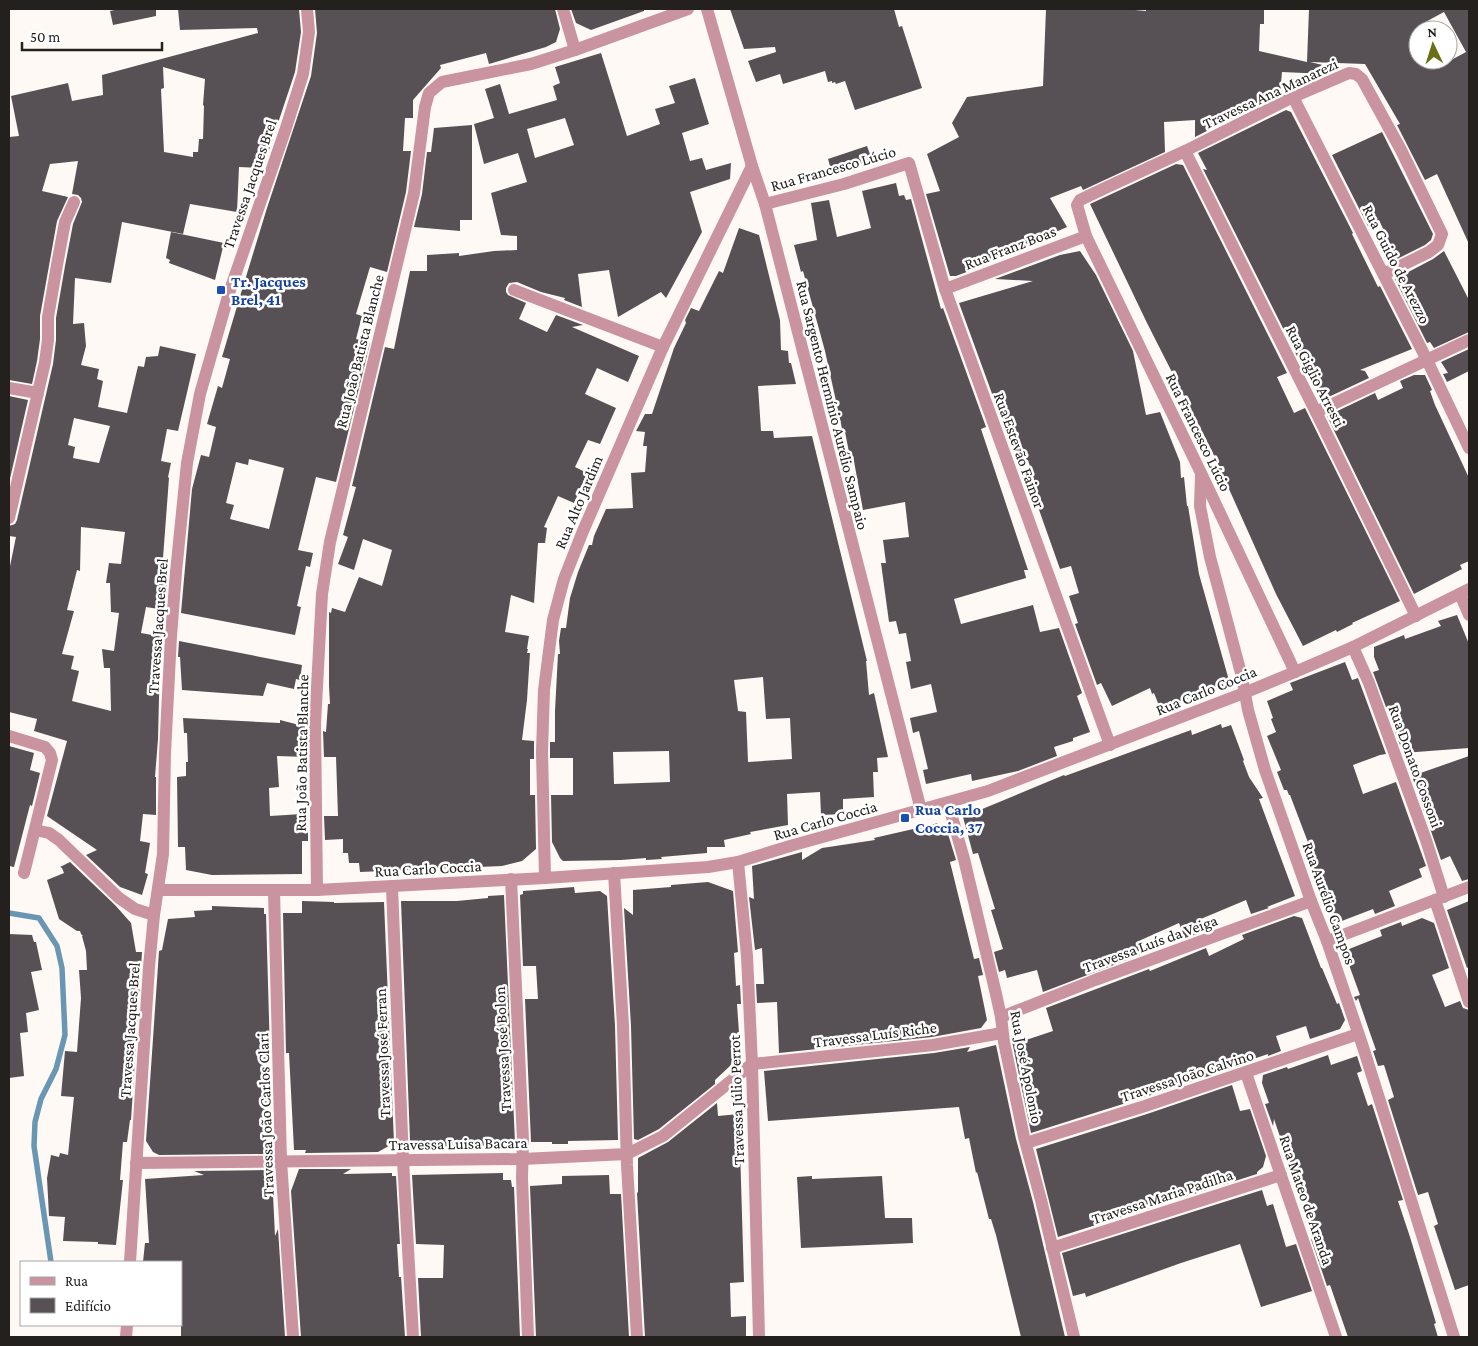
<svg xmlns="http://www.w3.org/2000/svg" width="1478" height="1346" font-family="'Crimson Pro',serif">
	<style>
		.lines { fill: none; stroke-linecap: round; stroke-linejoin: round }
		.stream { stroke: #6996b3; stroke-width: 5.5 }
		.building { fill: #575155; fill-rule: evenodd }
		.minor { stroke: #c9939f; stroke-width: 12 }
		.transit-dot { fill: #1a4fb4; stroke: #fff; stroke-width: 2 }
		.labels { text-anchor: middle; stroke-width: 5; stroke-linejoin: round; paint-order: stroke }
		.street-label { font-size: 16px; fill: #23201e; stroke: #fff }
		.transit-label { font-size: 16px; font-weight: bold; fill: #164399; stroke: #fff; text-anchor: start }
	</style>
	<rect width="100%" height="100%" fill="#fef9f4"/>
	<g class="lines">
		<path class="stream" d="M9 913 39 918 57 946 62 968 65 1035 56 1069 41 1099 35 1122 34 1146 51 1262"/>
	</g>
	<g class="building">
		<path d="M119 9H156V16L113 25 110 11Z"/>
		<path d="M178 9H299L301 32 295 72 263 168 239 167 237 212 190 204 183 234 122 222 111 283 75 278 73 324 84 323 86 346 81 365 99 369 97 379 103 381 98 407 127 413 138 366 144 367 146 357 158 356 160 346 196 354 178 431 167 429 161 461 171 463 168 477 169 478 163 558 169 559 165 610 146 607 141 633 163 637 162 657H160L158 739 155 777H156V815L143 814 140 841 150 843 145 873 148 874 142 895 120 887 86 855 97 850 47 816 67 741 34 731 37 719 9 712V571L16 537 9 536V526L15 524 17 520 53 364 56 340V318L65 266 73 224 82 202 81 198 78 195 72 194 78 161 50 164 42 191 68 197 57 221 40 316V339L37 361 32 384 9 380V137L19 136 11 96 68 83 72 101 103 95 102 75 258 33 257 28 180 30ZM163 67 205 79 203 105 204 106 203 139H199L198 152H193V157L164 152 161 89 164 88ZM74 418 110 426 99 463 73 458 75 447 68 445ZM81 527 125 532 121 564 109 563 106 583H110L111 612 119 613 114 651 102 649 104 668H110L111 711 72 701 79 671 71 669 74 656 62 654 74 611 67 610 77 570 80 571Z"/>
		<path d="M315 9H555L560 29 556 42 546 47 489 64 486 53 440 65 441 68 413 100V118H405L403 151H411L406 192 387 272 370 267 356 314 362 316 356 339 370 343 336 482 316 477 298 550 313 553 310 567 306 566 297 606 301 607 295 635 181 613 192 489 201 455 209 457 216 427 207 424 218 386 222 388 230 359 222 357 238 303 267 208 311 76 317 33ZM249 459 284 468 269 529 230 519 234 505 226 503 236 462 248 465Z"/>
		<path d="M571 9H644V11L591 30 576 23Z"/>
		<path d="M730 9H894L899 27 902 26 922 88 855 110 845 81 836 84 835 82 832 83V81L828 82 825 71 783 84 780 74 756 82 748 61 776 52 775 47 744 49Z"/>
		<path d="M1046 9H1124L1146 11V9H1264V24H1260L1259 51 1307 62 1309 9H1469V244L1437 174 1425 180 1397 125 1400 124 1365 64 1310 62 1327 66 1326 74 1282 72 1280 94 1195 137V120L1164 122 1165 152 1083 190 1081 186 1050 198 1067 227 984 264 985 265 956 276H950L926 194 940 191 927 154 959 137 952 123 967 97 1043 86ZM1444 12 1466 52 1440 66 1437 60H1418V26Z"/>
		<path d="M601 53 627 136 660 124 655 109 675 103 669 86 695 78 709 124 682 133 690 161 702 158 706 170 731 163 730 179 690 192 702 232 666 298 661 292 618 317 609 270 578 274 582 307 564 300 565 298 541 292 517 282 509 283 506 288V292L508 295 526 303 519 319 547 332 556 315 583 325 572 327 639 356 628 382 597 368 585 394 616 408 600 444 588 440 575 467 587 473 574 503 558 496 544 527 547 528 545 543H538L534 603 511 595 505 632 529 636 527 649H528L527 653H530L527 700 522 740 534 741V759H530V795H535L536 849 522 861 502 866 360 872 359 863H349L348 853H343V839L325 840 324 816H338L336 757H324L323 731 326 732 328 704H330L329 686V612L331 613 332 608 345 612 359 577 382 586 392 550 363 539 354 570 338 564 348 537 343 535 356 487 352 486 385 347 394 349 410 271H427V255L459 253V256L494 251 517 250V236L501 235 491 193 527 182 518 153 484 164 474 124 494 118 485 89 500 84 509 114 557 100 553 86 560 83 555 67ZM565 118 574 145 535 158 527 129Z"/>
		<path d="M1286 110 1291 112 1353 233 1352 234 1378 287 1380 286 1412 349 1360 370 1365 371 1369 378 1320 401 1324 399 1306 364 1302 366 1203 169 1207 170 1198 153Z"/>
		<path d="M472 125V220H460V231L414 227 422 194 427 152H431L434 128Z"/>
		<path d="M1382 132 1433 234 1431 240 1425 245 1397 259 1379 220 1368 226 1332 155Z"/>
		<path d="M867 146 872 160 832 173 828 159Z"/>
		<path d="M1176 164 1183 165 1287 373 1277 377 1294 413 1305 408 1400 601 1352 623 1353 624 1337 632 1336 630 1303 646 1276 594 1212 451 1147 323 1090 204Z"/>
		<path d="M896 183 899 196 904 195 906 200 911 199 941 309 943 308 986 427 981 429 1028 570H1024L1026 578 954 599 961 624 1033 605 1040 632 1059 628 1082 693 1077 696 1090 732 1073 738V741L1054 747 1057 756 1018 771 972 781 971 774 926 784 923 770 928 769 919 731 913 733 910 718 937 712 931 684 911 689 906 662 911 661 906 633 899 634 896 621 889 622 881 563H886L883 540 909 537 905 502 863 510 853 456 850 457 845 432 843 433 825 351 803 271 801 272 794 245 817 240 811 203 829 200 837 237 871 228 862 191Z"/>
		<path d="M739 228 759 235 780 320 781 350 788 351 789 363H791L796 384 758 386 761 431H773L774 438 812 436 867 661H866L869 695 874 693 888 757 877 758 878 772H873L874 797 843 799V814L821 815 820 792 787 794 788 825 750 832 751 834 724 840 725 847H707V853L661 857 662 859 646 860V858L621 860 563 861 560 858 552 842 551 795H573V758H550V742H555V711L558 654H560L559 641 561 628H566L570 598 578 572 589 545H592L594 536 606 509 633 508 631 473 645 472 647 446H643L645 432 636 431 645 414H652L674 348 686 323 685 320 691 308 699 311 719 271 723 273ZM763 677 766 719 790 718 792 759 748 762 746 712 738 711 734 680ZM669 751 670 782 614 784 613 752Z"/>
		<path d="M171 232 224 243 215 280 169 263 170 260 166 258Z"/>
		<path d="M1080 251 1096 275 1133 351 1146 415 1160 412 1180 462 1181 478 1184 477 1187 506H1188L1199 574 1230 684 1160 708 1154 693 1152 694 1150 688 1112 706 1101 683 1097 685 1075 624 1078 623 1069 596 1079 593 1071 566 1060 569 1032 490 1037 489 1028 460 1021 461 1006 420 1002 421 959 303 1033 281 995 279 1060 255Z"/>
		<path d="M1444 251 1469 300V332L1434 348 1430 342 1427 343 1395 279 1433 259Z"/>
		<path d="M1469 349V371L1447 382 1443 374 1448 373 1441 362Z"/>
		<path d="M1414 375H1425L1432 390 1430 391 1435 405 1469 478V561L1460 565 1462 569 1414 594 1327 416 1375 393 1378 400 1403 388 1400 381Z"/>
		<path d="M9 396 28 400 9 483Z"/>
		<path d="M1457 615 1469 644V748L1403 753 1373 672 1379 670 1374 657V647L1404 635 1405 639 1441 626 1438 621Z"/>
		<path d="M179 641 302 665 300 680 296 679 294 689 267 683 263 696 182 690 180 657H178Z"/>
		<path d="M1345 662 1352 680 1358 678 1386 754 1380 755 1353 765 1363 794 1396 782 1426 866 1419 869 1422 877 1389 891 1395 906 1375 914 1373 909 1334 924 1306 845H1309L1290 795H1289L1287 790H1284L1277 772 1281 770 1267 736 1276 732 1271 719 1273 718 1267 701 1293 690 1290 683Z"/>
		<path d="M183 718 280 723V720L307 727V757L277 756 279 787 269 788 270 816 302 814V816H308V841H302V874L212 875 186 870 185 847H178L177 777 186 776V762H188L187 733H184Z"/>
		<path d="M1221 724 1222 728 1231 725 1244 760 1243 761 1249 777 1263 798 1259 799 1295 896 1267 907 1269 908 1251 914 1246 900 1196 921 1200 933 1185 938 1179 923 1141 940 1145 953 1043 992 1037 970 1007 978 1005 970 999 972 994 952 1003 949 991 910 995 909 978 853 973 854 963 817 1064 775 1065 776 1191 730 1192 735Z"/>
		<path d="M9 746 34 753 30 770 40 773 32 806 30 805 14 867 9 866Z"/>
		<path d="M1469 756V879L1462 881 1450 856 1441 860 1412 776Z"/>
		<path d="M937 823 948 834 956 860 950 862 974 959 979 958 983 975 978 976 987 1020 981 1028 932 1037 779 1053 777 1002 757 1003 756 984H764L762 948 755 950 749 897 754 899 752 866 802 852V860L822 848 875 840 874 838 922 827V829Z"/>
		<path d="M70 862 115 905 131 923 136 952H142L131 1120H130L127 1142H123L120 1180H123L116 1245 98 1244V1242L63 1241 65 1217 49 1216 47 1178 51 1155 59 1157 60 1153 68 1155 74 1097 61 1096 65 1051 77 1052 81 998 79 970H87L86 951 82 936H83L81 934 80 931H77L59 919 47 880 64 873 62 868 60 867Z"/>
		<path d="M708 882 733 891 738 952 734 953 736 986 740 985 741 1004H737L740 1048 730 1066 715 1080V1084L659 1129 638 1140 634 1139 631 1026 624 908 633 915V890L671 887V885Z"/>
		<path d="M574 887 575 893 600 891 607 896 615 1026 618 1140 568 1141V1144H552V1142H531L525 999H538L536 966H523L520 895 523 894V891Z"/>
		<path d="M504 895 515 1143H513V1145L418 1147 410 1141 401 901H457L488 898V896Z"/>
		<path d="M302 901 334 902V903L384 902 394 1143 378 1152 305 1153 306 1150H294L289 1053H286L283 913H302Z"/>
		<path d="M1469 901V967L1467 968 1447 910Z"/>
		<path d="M212 906 264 908V914H266L270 1054H267L266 1154 159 1155 153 1152 146 1141 159 951 162 950 168 919 195 917 194 911 212 910Z"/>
		<path d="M1294 916 1302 918 1321 968H1322L1337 1004 1339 1003 1345 1020 1340 1029 1310 1039 1306 1026 1276 1036 1281 1051 1268 1056V1054L1227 1068V1070L1142 1098 1031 1133 1012 1041 1025 1038 1026 1040 1053 1031 1046 1008 1149 969 1150 971 1206 948 1209 956 1244 939 1242 935Z"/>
		<path d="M1422 918 1434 923 1449 968 1432 975 1445 1007 1460 1001 1463 1008 1469 1010V1285L1455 1290 1434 1226 1438 1224 1428 1192 1418 1195 1388 1100 1394 1097 1384 1065 1378 1066 1373 1051 1376 1050 1370 1033 1358 998 1356 1001 1354 997 1360 995 1344 951 1382 936 1380 930 1401 922 1402 926Z"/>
		<path d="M9 934 32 935 34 942H36L42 970 31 972 39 1010 26 1013 28 1032 20 1033 24 1076 9 1078Z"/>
		<path d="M996 1045 1016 1139 1033 1202 1065 1337H1021L996 1235 991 1219H989L977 1172 976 1173 969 1138 965 1139 959 1107 768 1121 764 1071 934 1053 970 1047 967 1052Z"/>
		<path d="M1328 1055 1331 1065 1357 1056 1362 1071 1357 1073 1368 1106 1372 1104 1403 1200 1398 1201 1410 1237 1436 1323 1434 1324 1438 1337H1348L1330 1285 1327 1286 1311 1239 1315 1238 1305 1210 1308 1209 1299 1193 1274 1119 1273 1126 1265 1104 1269 1103 1262 1083 1263 1075 1287 1067 1288 1069Z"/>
		<path d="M1232 1085 1240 1111 1250 1109 1266 1156 1263 1167 1257 1172V1174L1058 1237 1036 1149 1147 1114Z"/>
		<path d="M717 1103 718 1116 739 1114 744 1282 730 1283 731 1317 746 1316V1337H645L637 1193 638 1192V1158L668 1142Z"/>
		<path d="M299 1169H351L343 1174 392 1173V1176H396L400 1244H397L399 1277H401L405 1337H301L291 1191Z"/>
		<path d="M265 1170V1174H272L275 1236 278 1229 285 1337H181V1262H143L145 1243H149L145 1179 204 1175 194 1171Z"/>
		<path d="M503 1173V1180H511L512 1187H514L520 1337H421L418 1278H443L444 1245 416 1244 412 1175Z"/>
		<path d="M609 1175 610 1194H621L629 1337H536L530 1186 562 1184V1176Z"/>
		<path d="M812 1176V1179L882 1176 885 1218H912L913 1243 801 1248 797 1177Z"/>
		<path d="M1262 1190 1267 1206 1273 1204 1286 1247 1296 1244 1312 1291 1261 1307 1240 1244 1181 1263 1086 1297 1085 1293 1073 1296 1062 1253Z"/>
	</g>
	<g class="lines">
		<g class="minor">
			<path d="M563 9 575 50"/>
			<path d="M707 9 752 166 765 204 921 810"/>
			<path d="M1293 97 1427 360 1469 448"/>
			<path d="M1185 151 1316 412 1416 616"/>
			<path d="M765 204 844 184 909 163 945 289 1110 745"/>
			<path d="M945 289 1086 236"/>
			<path d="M514 290 663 347"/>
			<path d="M9 388 38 393"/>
			<path d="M1316 412 1469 340"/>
			<path d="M1201 476 1200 506 1210 557 1242 677 1248 710 1265 770 1311 901 1327 941 1363 1047 1454 1337"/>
			<path d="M9 518 45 362 48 340V317L57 265 65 222 74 202"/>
			<path d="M1460 594 1469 615"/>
			<path d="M1353 647 1369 683 1426 840 1444 897"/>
			<path d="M1295 672 1201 473 1086 236 1077 205 1080 200 1103 189 1185 151 1293 97 1349 73 1356 74 1362 79 1401 150 1442 234 1438 245 1429 252 1384 274"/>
			<path d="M9 736 45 747 50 753 52 760 24 873"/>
			<path d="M948 803 964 859 996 994 1001 1017 1004 1042 1024 1137 1041 1200 1074 1337"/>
			<path d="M35 830 49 833 59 840 119 898 135 909 154 915"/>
			<path d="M738 862 747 956 752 1064 759 1337"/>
			<path d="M614 873 623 1026 627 1165 637 1337"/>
			<path d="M545 878 542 752 544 690 553 620 564 579 583 531 663 347 752 166"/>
			<path d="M511 879 523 1140 522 1178 528 1337"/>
			<path d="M392 887 403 1160 413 1337"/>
			<path d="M158 890H317L545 878 708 867 738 862 790 846 988 791 1244 693 1295 672 1353 647 1469 589"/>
			<path d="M317 890 315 724 322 594 330 542 414 193 425 107 429 93 442 82 531 64 575 50 688 9"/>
			<path d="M274 891 281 1161 293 1337"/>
			<path d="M1435 900 1469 1002"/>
			<path d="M1327 941 1469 887"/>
			<path d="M1001 1017 1095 980 1311 901"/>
			<path d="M1246 1073 1336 1337"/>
			<path d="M1026 1143 1145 1106 1358 1034"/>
			<path d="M136 1163 522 1159 627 1154 663 1136 752 1064 933 1045 1002 1033"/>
			<path d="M1052 1248 1281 1175"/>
			<path d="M130 1262 149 967 154 915 163 854 165 753 171 636 176 572 187 463 200 394 229 293 285 131 303 74 309 32 307 9"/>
			<path d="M126 1337 127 1325"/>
		</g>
	</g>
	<g class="transit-dot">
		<rect x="216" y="285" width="10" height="10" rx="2.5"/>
		<rect x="900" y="813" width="10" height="10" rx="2.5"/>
	</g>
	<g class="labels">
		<g class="street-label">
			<text transform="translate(1270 93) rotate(-25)" y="6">Travessa Ana Manarezi</text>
			<text transform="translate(833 168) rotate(-16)" y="6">Rua Francesco Lúcio</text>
			<text transform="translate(249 184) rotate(-71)" y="6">Travessa Jacques Brel</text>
			<text transform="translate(1010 247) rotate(-21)" y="6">Rua Franz Boas</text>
			<text transform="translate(1397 264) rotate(63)" y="6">Rua Guido de Arezzo</text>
			<text transform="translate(359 351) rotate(-76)" y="6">Rua João Batista Blanche</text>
			<text transform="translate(1316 376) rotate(63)" y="6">Rua Giglio Arresti</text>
			<text transform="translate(833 405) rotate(76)" y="6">Rua Sargento Hermínio Aurélio Sampaio</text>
			<text transform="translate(1199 432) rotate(64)" y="6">Rua Francesco Lúcio</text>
			<text transform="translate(1020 450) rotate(70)" y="6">Rua Estevão Fainor</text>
			<text transform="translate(578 502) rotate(-67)" y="6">Rua Alto Jardim</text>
			<text transform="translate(157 626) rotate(-86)" y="6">Travessa Jacques Brel</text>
			<text transform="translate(1206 690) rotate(-22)" y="6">Rua Carlo Coccia</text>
			<text transform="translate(301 753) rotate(-89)" y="6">Rua João Batista Blanche</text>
			<text transform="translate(1416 766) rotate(70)" y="6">Rua Donato Cossoni</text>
			<text transform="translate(825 820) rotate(-16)" y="6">Rua Carlo Coccia</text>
			<text transform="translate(428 868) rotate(-3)" y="6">Rua Carlo Coccia</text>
			<text transform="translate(1330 903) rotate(70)" y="6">Rua Aurélio Campos</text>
			<text transform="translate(1150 943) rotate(-20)" y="6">Travessa Luís da Veiga</text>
			<text transform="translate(129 1030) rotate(-86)" y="6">Travessa Jacques Brel</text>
			<text transform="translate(875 1034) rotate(-7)" y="6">Travessa Luís Riche</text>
			<text transform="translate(502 1049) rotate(-93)" y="6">Travessa José Bolon</text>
			<text transform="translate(382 1053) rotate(-92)" y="6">Travessa José Ferran</text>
			<text transform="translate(1027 1067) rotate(79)" y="6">Rua José Apolonio</text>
			<text transform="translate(1187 1075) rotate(-18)" y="6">Travessa João Calvino</text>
			<text transform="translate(736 1100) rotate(-92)" y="6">Travessa Júlio Perrot</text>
			<text transform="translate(265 1115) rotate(-92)" y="6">Travessa João Carlos Clari</text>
			<text transform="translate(458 1143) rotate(-1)" y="6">Travessa Luisa Bacara</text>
			<text transform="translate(1162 1196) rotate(-18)" y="6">Travessa Maria Padilha</text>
			<text transform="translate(1307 1200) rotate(71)" y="6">Rua Mateo de Aranda</text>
		</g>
		<g class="transit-label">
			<text x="231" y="287">Tr. Jacques<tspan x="231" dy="18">Brel, 41</tspan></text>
			<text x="915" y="815">Rua Carlo<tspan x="915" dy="18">Coccia, 37</tspan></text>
		</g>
	</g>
	<rect width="1478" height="1346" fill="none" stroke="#23201e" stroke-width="20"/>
	<rect x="20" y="1261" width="162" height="65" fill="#ffffff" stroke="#a7a6a5"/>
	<rect x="30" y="1277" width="25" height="8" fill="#c9939f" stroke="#a7a6a5"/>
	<text x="65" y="1286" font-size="15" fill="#23201e">Rua</text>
	<rect x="30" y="1298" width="25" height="15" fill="#575155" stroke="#a7a6a5"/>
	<text x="65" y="1311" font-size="15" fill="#23201e">Edifício</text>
	<g transform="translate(1433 45) rotate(356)"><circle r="24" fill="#ffffff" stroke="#a7a6a5"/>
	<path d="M0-4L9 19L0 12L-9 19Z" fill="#696f15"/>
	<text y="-8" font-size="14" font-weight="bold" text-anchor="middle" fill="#23201e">N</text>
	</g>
	<path d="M22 42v8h140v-8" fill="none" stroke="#23201e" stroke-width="2.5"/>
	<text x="30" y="42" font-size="15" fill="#23201e" stroke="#ffffff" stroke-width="4" paint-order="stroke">50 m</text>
</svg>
